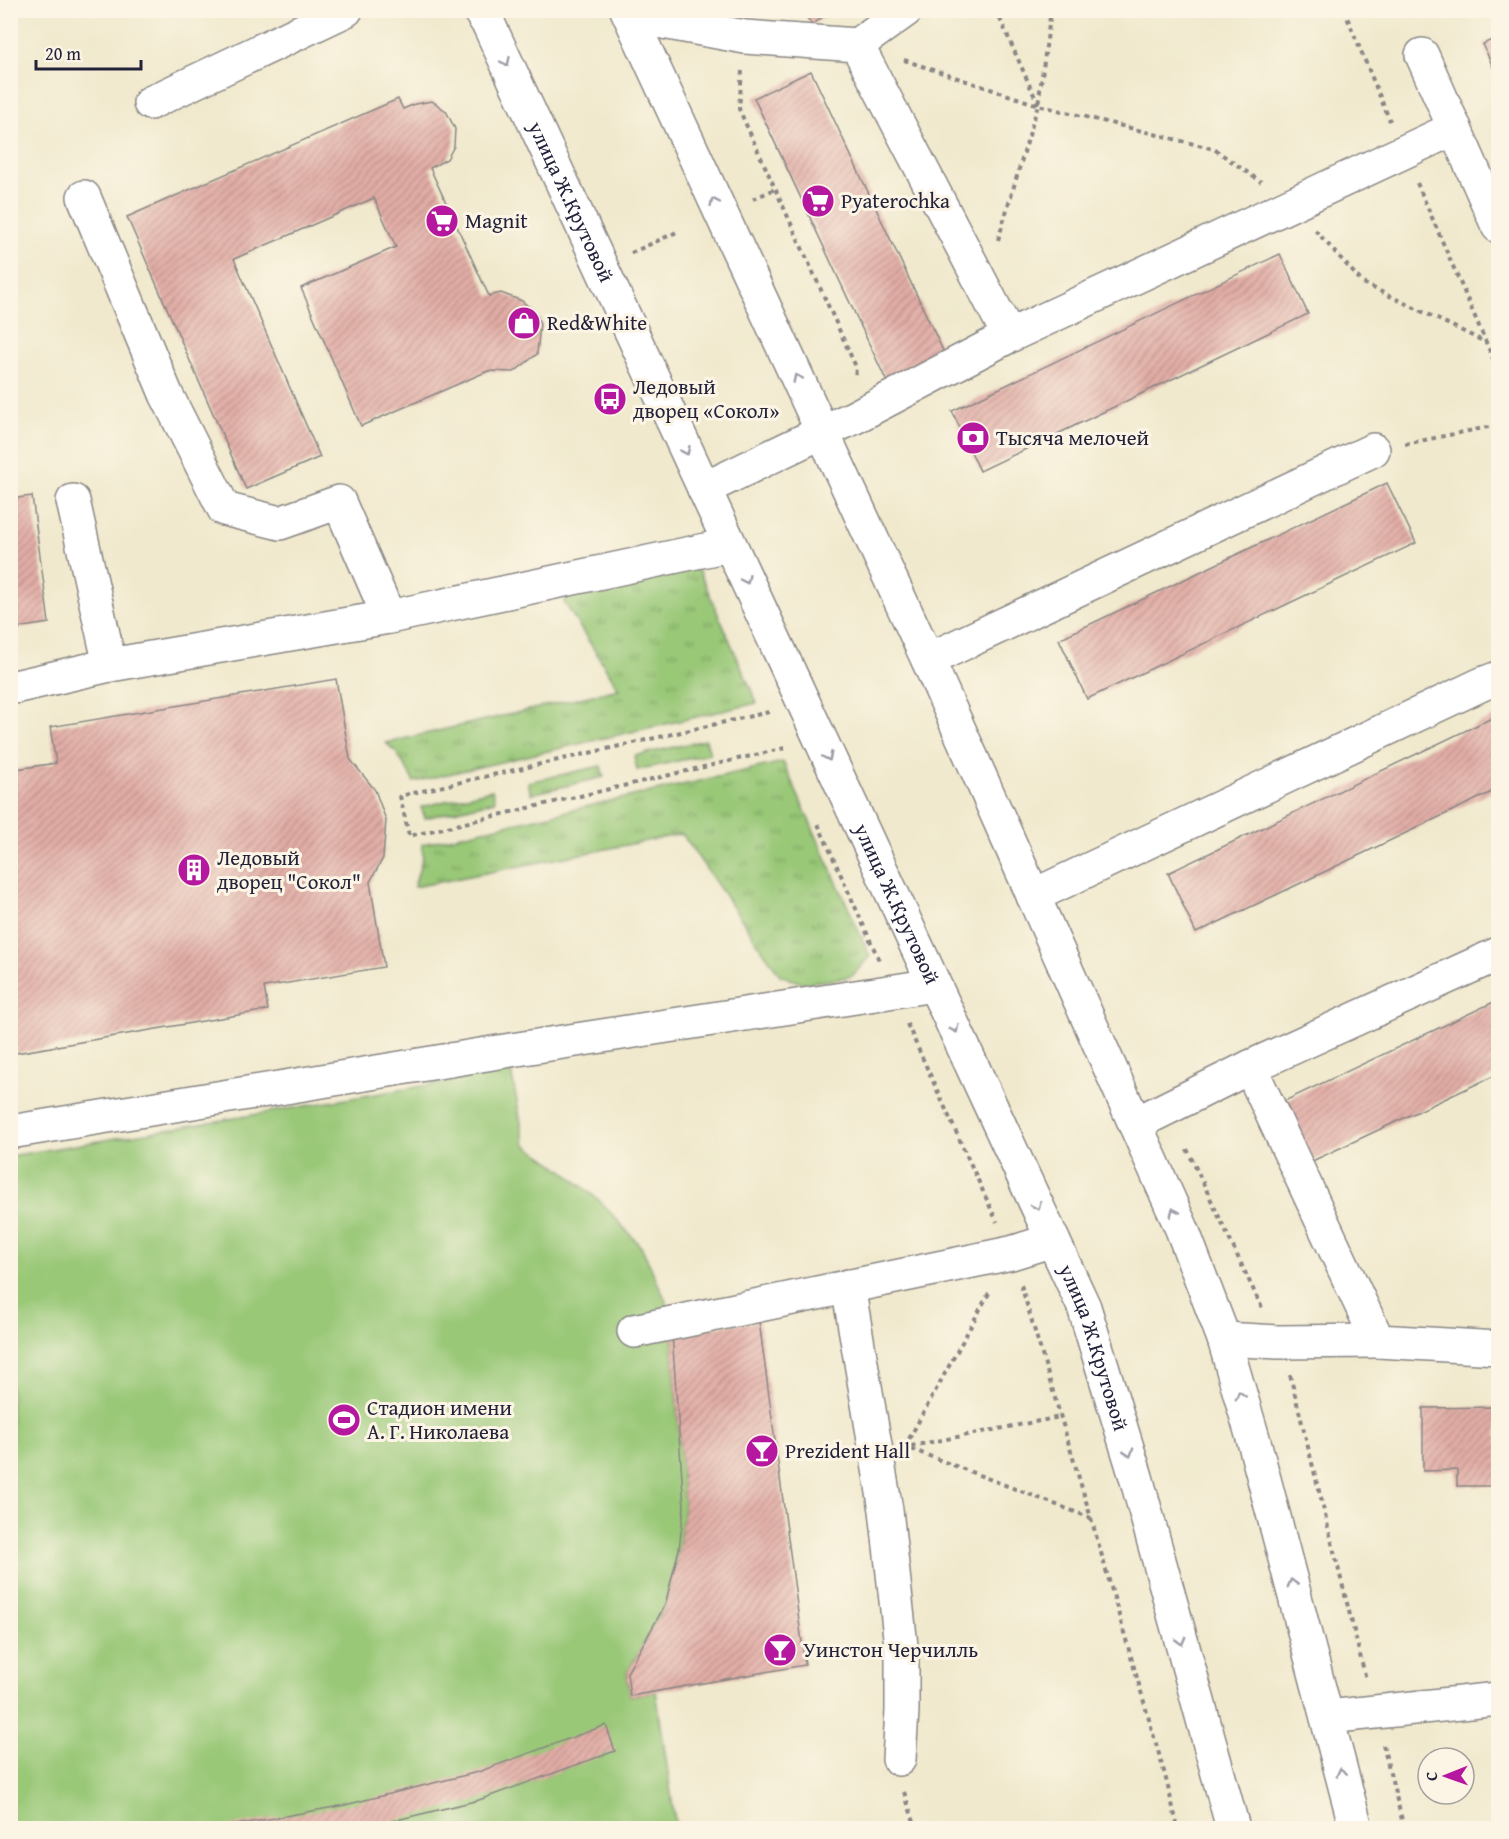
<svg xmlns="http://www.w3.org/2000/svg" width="1509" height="1839" font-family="'Gentium Book Plus',serif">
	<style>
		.grass { fill: url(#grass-tufts); stroke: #5e7559; stroke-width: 1.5 }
		.pitch { fill: #99c877; stroke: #5e7559; stroke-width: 1.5 }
		.building { fill: url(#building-hatch) }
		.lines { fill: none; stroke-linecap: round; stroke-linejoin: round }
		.minor-casing { stroke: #898684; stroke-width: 36 }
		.major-casing { stroke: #898684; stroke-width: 36 }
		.path { stroke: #898684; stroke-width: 4; stroke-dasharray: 4.5 4.5; stroke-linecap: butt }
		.minor { stroke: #fff; stroke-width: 33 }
		.major { stroke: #fff; stroke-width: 33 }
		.oneway { stroke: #9c9ca7 }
		.labels { text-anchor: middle; stroke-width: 6; stroke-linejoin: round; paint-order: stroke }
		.poi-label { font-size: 21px; fill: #22223b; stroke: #fcf5e5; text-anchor: start }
		.street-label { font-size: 21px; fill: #22223b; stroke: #fcf5e5 }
	</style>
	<defs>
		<pattern id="grass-tufts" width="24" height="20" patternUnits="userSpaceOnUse" patternTransform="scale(1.5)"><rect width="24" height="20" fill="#99c877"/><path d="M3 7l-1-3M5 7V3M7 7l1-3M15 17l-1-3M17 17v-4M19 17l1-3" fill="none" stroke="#7ca263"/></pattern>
		<pattern id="building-hatch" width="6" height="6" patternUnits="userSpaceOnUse" patternTransform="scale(1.5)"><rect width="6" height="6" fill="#e2ada6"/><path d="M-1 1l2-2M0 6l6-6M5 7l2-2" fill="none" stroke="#b78c88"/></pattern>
	</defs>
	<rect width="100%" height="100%" fill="#fcf5e5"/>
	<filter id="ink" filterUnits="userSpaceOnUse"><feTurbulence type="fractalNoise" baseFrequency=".0167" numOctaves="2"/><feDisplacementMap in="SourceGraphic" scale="12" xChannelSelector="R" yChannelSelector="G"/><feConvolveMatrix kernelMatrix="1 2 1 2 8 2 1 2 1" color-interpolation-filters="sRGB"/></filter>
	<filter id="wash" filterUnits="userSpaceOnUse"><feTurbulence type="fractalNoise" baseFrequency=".008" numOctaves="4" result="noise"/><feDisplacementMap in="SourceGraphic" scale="24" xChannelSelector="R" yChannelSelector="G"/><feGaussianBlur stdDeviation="1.35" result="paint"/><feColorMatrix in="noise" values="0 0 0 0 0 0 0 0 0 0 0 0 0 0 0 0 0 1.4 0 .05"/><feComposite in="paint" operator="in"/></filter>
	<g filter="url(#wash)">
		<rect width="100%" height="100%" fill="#f0e9cd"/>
		<g class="grass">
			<path d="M690 568 696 569 700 573 757 703 414 782 397 753 386 743 619 689 564 602 568 591Z"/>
			<path d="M706 740 710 754 637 770 634 756Z"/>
			<path d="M783 762 870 956 852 976 833 980 801 983 780 975 682 834 414 887 423 857 422 844Z"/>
			<path d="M601 766 604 777 531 794 528 782Z"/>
			<path d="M492 790 495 801 425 818 421 807Z"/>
		</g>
		<path class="pitch" d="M511 1071 525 1144 564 1171 601 1202 642 1248 666 1301 672 1333 684 1507 679 1549 665 1605 627 1673 630 1696 656 1691 676 1828H11V1156Z"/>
		<g id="blocks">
			<g class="building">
				<path d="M802 10H832L812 25Z"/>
				<path d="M1498 37V79L1483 44Z"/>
				<path d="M811 71 945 355 887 382 754 98Z"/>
				<path d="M398 99 403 109 415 104 432 101 446 111 455 129 454 146 447 159 430 168 489 296 501 293 522 301 537 315 540 324 537 354 514 372 488 371 361 426 301 288 396 247 374 198 234 259 320 457 246 489 127 217Z"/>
				<path d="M1280 254 1308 314 980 471 952 411Z"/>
				<path d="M1387 483 1416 543 1087 699 1059 639Z"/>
				<path d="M32 496 49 623 10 629V499Z"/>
				<path d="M336 679 350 759 375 790 386 820 383 858 370 882 384 967 264 987 268 1010 10 1054V770L56 763 50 727Z"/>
				<path d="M1496 716 1498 722V789L1196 933 1168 873Z"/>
				<path d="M1498 1000V1074L1306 1164 1278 1104Z"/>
				<path d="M759 1321 805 1665 630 1696 627 1673 665 1605 679 1549 684 1507 672 1333Z"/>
				<path d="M1498 1407V1486H1457V1470L1423 1471V1408Z"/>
				<path d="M606 1725 615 1751 479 1800 364 1828H220L345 1805 478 1772Z"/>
				<rect x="1496" y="1743" width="2" height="39"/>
			</g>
		</g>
	</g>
	<g filter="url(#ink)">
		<use href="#blocks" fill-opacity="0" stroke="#898684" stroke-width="1.5"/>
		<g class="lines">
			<defs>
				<g id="minor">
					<path d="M630 16 745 37 857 45"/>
					<path d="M1422 55 1498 226"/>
					<path d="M150 103 346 10"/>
					<path d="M84 197 166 394 224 509 280 523 339 502 389 617"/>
					<path d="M1009 336 1455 128"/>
					<path d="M822 432 853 418 1009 336 857 45 906 10"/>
					<path d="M73 501 110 665"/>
					<path d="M928 660 1373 450"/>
					<path d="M10 688 110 665 389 617 729 545"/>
					<path d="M1033 896 1482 684 1498 678"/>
					<path d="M1498 954 1250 1067 1378 1341 1498 1348"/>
					<path d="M1135 1124 1250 1067"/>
					<path d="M10 1132 511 1050 934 985"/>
					<path d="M848 1286 886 1510 902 1655V1711L899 1759"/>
					<path d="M634 1331 1011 1253 1053 1240"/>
					<path d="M1224 1339 1278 1342 1378 1341"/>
					<path d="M1328 1717 1498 1699"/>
				</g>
				<g id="major">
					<path id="s1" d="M479 10 489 25 1084 1307 1136 1477 1233 1828"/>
					<path d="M627 10 928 660 1182 1229 1224 1339 1255 1445 1356 1828"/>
					<path d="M704 489 822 432"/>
				</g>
			</defs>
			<use href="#minor" class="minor-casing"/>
			<use href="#major" class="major-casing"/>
			<g class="path">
				<path d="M996 10 1038 104"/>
				<path d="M1344 10 1390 121"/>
				<path d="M904 60 1038 105 1214 149 1261 182"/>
				<path d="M742 71 739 109 856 367 855 378"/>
				<path d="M1417 183 1498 370"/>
				<path d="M753 199 775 189"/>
				<path d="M1315 230 1363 283 1487 343"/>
				<path d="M998 240 1038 105 1051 10"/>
				<path d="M631 253 679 231"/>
				<path d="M1405 444 1498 425"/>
				<path d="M769 712 400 796 409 836 785 748"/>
				<path d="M818 824 879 960"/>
				<path d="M907 1024 997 1222"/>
				<path d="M1187 1149 1262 1308"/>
				<path d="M1021 1285 1091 1518 1165 1775 1178 1828"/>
				<path d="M1290 1375 1366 1679"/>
				<path d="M909 1439 989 1293"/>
				<path d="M911 1446 1060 1417"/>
				<path d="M911 1449 1091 1518"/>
				<path d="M1383 1745 1404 1828"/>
				<path d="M904 1792 916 1828"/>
			</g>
			<use href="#minor" class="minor"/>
			<use href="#major" class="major"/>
		</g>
		<defs><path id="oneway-chevron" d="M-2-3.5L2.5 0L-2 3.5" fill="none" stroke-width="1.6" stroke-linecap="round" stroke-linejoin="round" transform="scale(1.5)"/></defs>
		<g class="oneway">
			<use href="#oneway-chevron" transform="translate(506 62) rotate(65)"/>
			<use href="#oneway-chevron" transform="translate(714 202) rotate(-115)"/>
			<use href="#oneway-chevron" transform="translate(797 378) rotate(-115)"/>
			<use href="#oneway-chevron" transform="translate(686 451) rotate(65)"/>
			<use href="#oneway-chevron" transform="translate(746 580) rotate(65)"/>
			<use href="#oneway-chevron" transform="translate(828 757) rotate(65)"/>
			<use href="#oneway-chevron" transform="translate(955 1029) rotate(65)"/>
			<use href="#oneway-chevron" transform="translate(1037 1206) rotate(65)"/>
			<use href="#oneway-chevron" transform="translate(1174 1212) rotate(-114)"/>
			<use href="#oneway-chevron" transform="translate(1240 1395) rotate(-106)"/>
			<use href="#oneway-chevron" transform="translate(1129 1453) rotate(73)"/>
			<use href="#oneway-chevron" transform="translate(1292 1583) rotate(-105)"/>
			<use href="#oneway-chevron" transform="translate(1181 1641) rotate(75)"/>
			<use href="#oneway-chevron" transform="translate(1341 1772) rotate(-104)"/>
		</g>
	</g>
	<defs>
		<symbol id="supermarket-disc" viewBox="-11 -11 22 22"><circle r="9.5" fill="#b5179e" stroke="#fcf5e5"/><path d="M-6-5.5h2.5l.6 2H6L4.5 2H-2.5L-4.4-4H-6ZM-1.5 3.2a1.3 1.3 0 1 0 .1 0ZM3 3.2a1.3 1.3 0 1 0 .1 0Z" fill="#fff"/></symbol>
		<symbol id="shop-disc" viewBox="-11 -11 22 22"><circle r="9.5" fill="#b5179e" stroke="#fcf5e5"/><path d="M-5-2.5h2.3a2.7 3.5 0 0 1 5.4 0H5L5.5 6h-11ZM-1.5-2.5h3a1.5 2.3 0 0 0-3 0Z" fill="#fff"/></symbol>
		<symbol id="bus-disc" viewBox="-11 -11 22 22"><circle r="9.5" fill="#b5179e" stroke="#fcf5e5"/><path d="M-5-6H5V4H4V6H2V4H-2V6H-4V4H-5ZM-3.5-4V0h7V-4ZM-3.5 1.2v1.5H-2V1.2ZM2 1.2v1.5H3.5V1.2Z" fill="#fff"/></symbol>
		<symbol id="bank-disc" viewBox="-11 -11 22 22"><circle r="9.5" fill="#b5179e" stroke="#fcf5e5"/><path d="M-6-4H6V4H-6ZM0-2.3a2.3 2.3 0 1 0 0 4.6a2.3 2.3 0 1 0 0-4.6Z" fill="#fff"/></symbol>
		<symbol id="building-disc" viewBox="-11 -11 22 22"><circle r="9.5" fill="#b5179e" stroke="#fcf5e5"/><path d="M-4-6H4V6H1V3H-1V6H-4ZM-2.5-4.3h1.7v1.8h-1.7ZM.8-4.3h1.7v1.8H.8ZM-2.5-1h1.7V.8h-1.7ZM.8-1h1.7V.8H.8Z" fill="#fff"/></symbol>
		<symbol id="stadium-disc" viewBox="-11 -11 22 22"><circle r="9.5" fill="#b5179e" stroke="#fcf5e5"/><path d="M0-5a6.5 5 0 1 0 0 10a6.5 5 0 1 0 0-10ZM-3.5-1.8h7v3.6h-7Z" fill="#fff"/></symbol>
		<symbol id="bar-disc" viewBox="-11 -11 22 22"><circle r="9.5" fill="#b5179e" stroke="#fcf5e5"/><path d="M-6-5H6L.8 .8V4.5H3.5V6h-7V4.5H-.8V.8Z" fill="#fff"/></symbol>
	</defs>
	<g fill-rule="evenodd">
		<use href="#supermarket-disc" x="799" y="182" width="38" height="38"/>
		<use href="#supermarket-disc" x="423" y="202" width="38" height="38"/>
		<use href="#shop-disc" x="505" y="304" width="38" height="38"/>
		<use href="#bus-disc" x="591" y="380" width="38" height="38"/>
		<use href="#bank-disc" x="954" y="419" width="38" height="38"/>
		<use href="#building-disc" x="175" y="851" width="38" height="38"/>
		<use href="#stadium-disc" x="325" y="1401" width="38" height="38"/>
		<use href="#bar-disc" x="743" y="1432" width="38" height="38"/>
		<use href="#bar-disc" x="761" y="1631" width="38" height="38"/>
	</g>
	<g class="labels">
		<g class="poi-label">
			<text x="841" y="208">Pyaterochka</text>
			<text x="465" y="228">Magnit</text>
			<text x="547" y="330">Red&amp;White</text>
			<text x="633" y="394">Ледовый<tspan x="633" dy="24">дворец «Сокол»</tspan></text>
			<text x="996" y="445">Тысяча мелочей</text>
			<text x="217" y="865">Ледовый<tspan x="217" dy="24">дворец "Сокол"</tspan></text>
			<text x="367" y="1415">Стадион имени<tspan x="367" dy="24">А. Г. Николаева</tspan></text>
			<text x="785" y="1458">Prezident Hall</text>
			<text x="803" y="1657">Уинстон Черчилль</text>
		</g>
		<g class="street-label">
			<text dy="7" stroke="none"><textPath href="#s1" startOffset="213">улица Ж.Крутовой</textPath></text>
			<text dy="7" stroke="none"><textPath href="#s1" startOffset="987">улица Ж.Крутовой</textPath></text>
			<text dy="7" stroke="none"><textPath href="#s1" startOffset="1473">улица Ж.Крутовой</textPath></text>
		</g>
	</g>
	<rect width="1509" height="1839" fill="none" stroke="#fcf5e5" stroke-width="36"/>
	<g transform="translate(1446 1776) rotate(269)"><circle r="28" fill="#fcf5e5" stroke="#a5a1a1" stroke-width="1.5"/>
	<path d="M0-4.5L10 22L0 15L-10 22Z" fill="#b5179e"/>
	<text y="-9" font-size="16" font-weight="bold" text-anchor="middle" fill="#22223b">С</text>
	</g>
	<path d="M36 60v9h105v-9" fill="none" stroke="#22223b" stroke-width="3"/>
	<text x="45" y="60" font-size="18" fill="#22223b" stroke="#fcf5e5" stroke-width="4.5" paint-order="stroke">20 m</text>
</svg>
